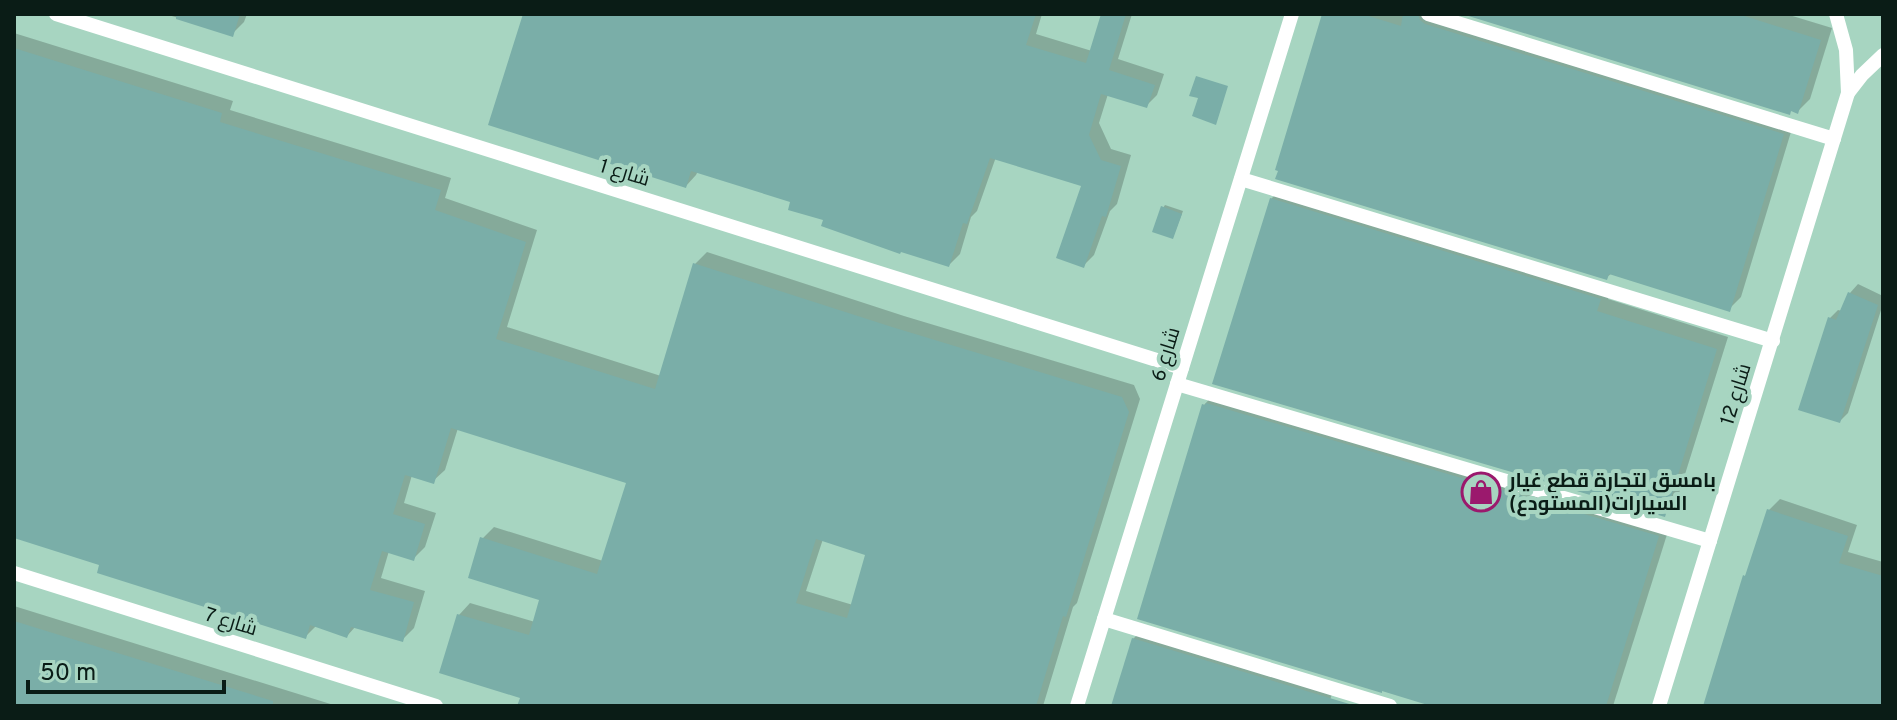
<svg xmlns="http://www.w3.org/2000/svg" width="1897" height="720" font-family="Overpass,Cairo,sans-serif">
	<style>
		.shadow { fill: #0003; fill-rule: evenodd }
		.building { fill: #7aaea8; fill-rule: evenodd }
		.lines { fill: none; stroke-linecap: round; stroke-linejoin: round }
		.lane { stroke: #fff; stroke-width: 14 }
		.labels { text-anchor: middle; stroke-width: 8; stroke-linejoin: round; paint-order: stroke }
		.street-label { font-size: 20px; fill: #0a1c16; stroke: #a7d5c1 }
		.poi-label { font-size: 20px; font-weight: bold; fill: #0a1c16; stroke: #a7d5c1; text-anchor: start }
	</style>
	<rect width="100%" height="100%" fill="#a7d5c1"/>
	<g class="shadow">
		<path d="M165 14H247L244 22 232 34Z"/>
		<path d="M525 14H1042L1036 34 1092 51 1103 14H1132L1118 59 1164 74 1157 95 1146 106 1108 94 1099 123 1111 149 1131 155 1117 204 1110 211 1094 255 1083 266 1084 185 996 157 977 211 971 217 960 254 949 265 825 219 793 200 698 171 696 175 686 186Z"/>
		<path d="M1324 14H1443L1794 122 1741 297 1729 309 1612 273 1606 278Z"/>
		<path d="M1469 14H1786L1832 28 1810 99 1798 111Z"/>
		<path d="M14 33 233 101 230 110 451 178 445 198 537 230 507 327 661 376 695 264 707 252 904 316 1134 385 1140 399 1077 603 1073 607 1043 706H534L523 697 459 615 470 603 535 622 542 599 482 539 494 527 603 561 628 482 458 428 445 470 433 481 412 475 404 503 436 513 425 547 413 559 389 551 381 578 425 591 414 628 403 639 356 626 347 636 317 625 305 637 102 564 14 536ZM823 539 868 553 853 605 806 591Z"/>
		<path d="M1283 187 1612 287 1608 299 1728 337 1676 503 1664 515 1271 199Z"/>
		<path d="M1165 205 1183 211 1173 237 1163 208Z"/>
		<path d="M1858 284 1883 296V304L1848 413 1840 421 1829 319 1838 310 1842 311 1850 293Z"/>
		<path d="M1215 393 1670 525 1613 706H1438L1204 405Z"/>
		<path d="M1780 499 1857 525 1848 552 1883 562V706H1705L1745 576 1749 572 1769 510Z"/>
		<path d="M14 606 337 706H14Z"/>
		<path d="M1145 627 1335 685 1330 700 1349 706H1113L1133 639Z"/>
	</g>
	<g class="building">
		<path d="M176 14H240L233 37 176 19Z"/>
		<path d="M523 14H1036L1026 45 1086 63 1101 14H1126L1109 70 1155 85 1147 108 1101 94 1089 135 1101 160 1121 166 1106 217 1102 216 1084 268 1056 258 1081 186 990 158 967 224 963 223 949 267 901 252 900 254 821 226 823 220 788 210 790 202 691 171 686 188 488 125Z"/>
		<path d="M1322 14H1362L1401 26 1403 14H1418L1420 20 1425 24 1784 134 1730 312 1609 274 1607 280 1275 179 1278 171 1275 170Z"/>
		<path d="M1462 14H1738L1821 40 1798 114 1791 111 1790 115Z"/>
		<path d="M14 48 222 113 220 122 441 190 435 210 526 242 496 339 655 389 693 263 892 327 1122 397 1129 412 1066 617 1063 616 1036 706H517L520 698 439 673 457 614 529 635 539 600 468 578 480 537 597 574 626 483 451 428 434 484 405 475 393 514 425 524 414 561 382 551 370 590 414 602 403 642 351 627 347 638 310 625 306 639 97 573 99 565 14 538ZM816 539 865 555 847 618 796 603Z"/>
		<path d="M1196 76 1228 86 1216 125 1192 116 1198 98 1189 96Z"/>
		<path d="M1270 198 1601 299 1597 311 1717 349 1665 517 1212 384Z"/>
		<path d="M1161 206 1182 214 1173 239 1152 232Z"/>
		<path d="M1848 292 1878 305 1840 423 1798 410 1828 317 1836 320Z"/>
		<path d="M1206 403 1659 536 1606 706H1431L1382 691V693L1137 619 1202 404 1205 405Z"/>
		<path d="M1767 509 1848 536 1839 563 1883 576V706H1703L1743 575 1745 576Z"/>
		<path d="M14 621 273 701V706H14Z"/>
		<path d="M1132 638 1356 706H1111Z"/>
	</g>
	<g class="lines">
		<g class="lane">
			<path d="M56 14 1182 368"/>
			<path d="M1428 14 1834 139"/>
			<path d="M1848 93 1862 75 1883 55"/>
			<path d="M1241 179 1773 341"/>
			<path d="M1177 384 1710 541"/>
			<path d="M14 573 436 706"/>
			<path d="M1104 619 1390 706"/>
			<path d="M1077 706 1292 14"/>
			<path d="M1659 706 1848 93 1846 50 1836 14"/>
		</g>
	</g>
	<defs>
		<symbol id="shop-ring" viewBox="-11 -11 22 22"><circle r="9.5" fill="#a7d5c1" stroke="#9b196d" stroke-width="1.5"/><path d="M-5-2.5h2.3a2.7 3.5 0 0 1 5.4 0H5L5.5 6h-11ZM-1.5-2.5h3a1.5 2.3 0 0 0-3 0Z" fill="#9b196d"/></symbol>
	</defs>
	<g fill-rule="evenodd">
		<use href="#shop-ring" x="1459" y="470" width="44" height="44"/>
	</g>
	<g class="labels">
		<g class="street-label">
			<text transform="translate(625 172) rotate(17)" y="7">شارع 1</text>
			<text transform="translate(1165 354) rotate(-73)" y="7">شارع 6</text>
			<text transform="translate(1735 394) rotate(-73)" y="7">شارع 12</text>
			<text transform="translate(231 621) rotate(17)" y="7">شارع 7</text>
		</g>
		<g class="poi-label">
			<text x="1509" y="487">بامسق لتجارة قطع غيار<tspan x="1509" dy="23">السيارات(المستودع)</tspan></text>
		</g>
	</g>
	<rect width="1897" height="720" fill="none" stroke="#0a1c16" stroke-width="32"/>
	<path d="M28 680v12h196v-12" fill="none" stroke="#0a1c16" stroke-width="4"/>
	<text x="40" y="680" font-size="24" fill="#0a1c16" stroke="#a7d5c1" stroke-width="6" paint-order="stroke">50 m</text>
</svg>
